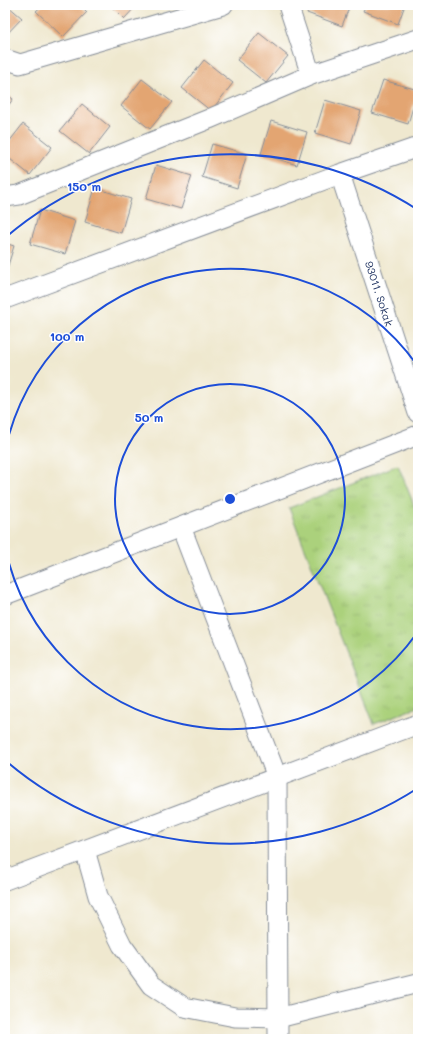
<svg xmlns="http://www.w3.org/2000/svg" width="423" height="1044" font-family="Mali,sans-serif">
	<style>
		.grass { fill: url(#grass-tufts); stroke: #63806c }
		.building { fill: #e3a572 }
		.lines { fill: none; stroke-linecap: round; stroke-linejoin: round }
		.minor-casing { stroke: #858c96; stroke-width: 21 }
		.minor { stroke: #fff; stroke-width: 19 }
		.ring { fill: none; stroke: #1d4ed8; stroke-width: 2 }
		.labels { text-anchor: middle; stroke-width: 3; stroke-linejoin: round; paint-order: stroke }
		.street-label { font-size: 11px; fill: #1b2f5e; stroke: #fff }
		.centre { fill: #1d4ed8; stroke: #fff; stroke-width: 2 }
		.ring-label { font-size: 12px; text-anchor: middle; font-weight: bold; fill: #1d4ed8; stroke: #fff; stroke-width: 3; stroke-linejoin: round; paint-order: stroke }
	</style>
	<defs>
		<pattern id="grass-tufts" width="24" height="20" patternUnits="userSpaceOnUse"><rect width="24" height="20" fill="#abd17b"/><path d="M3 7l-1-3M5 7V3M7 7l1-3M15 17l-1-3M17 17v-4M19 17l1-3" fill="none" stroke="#93b46d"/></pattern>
	</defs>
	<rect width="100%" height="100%" fill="#fff"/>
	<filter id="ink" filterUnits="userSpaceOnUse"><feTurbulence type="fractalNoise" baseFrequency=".025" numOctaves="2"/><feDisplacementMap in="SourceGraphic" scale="8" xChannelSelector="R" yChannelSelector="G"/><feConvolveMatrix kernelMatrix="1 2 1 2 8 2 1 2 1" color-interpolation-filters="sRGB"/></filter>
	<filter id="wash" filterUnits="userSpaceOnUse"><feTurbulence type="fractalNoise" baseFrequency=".012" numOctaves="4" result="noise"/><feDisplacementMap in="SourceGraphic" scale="16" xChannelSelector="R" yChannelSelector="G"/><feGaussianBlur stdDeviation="0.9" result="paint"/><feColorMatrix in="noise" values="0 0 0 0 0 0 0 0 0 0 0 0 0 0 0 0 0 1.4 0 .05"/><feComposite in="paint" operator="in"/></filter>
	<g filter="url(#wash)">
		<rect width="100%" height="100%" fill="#efe8cf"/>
		<path class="grass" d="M398 465 418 515V707L374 724 289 508Z"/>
		<g id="blocks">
			<g class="building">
				<path d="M5 5H7L22 18 5 36Z"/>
				<path d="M43 5H80L87 12 63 37 36 11Z"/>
				<path d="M110 5H137L124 19Z"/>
				<path d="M310 5H350L342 26 307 13Z"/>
				<path d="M366 5H405L398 24 363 11Z"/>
				<path d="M259 33 288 56 266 83 237 60Z"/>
				<path d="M204 60 233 83 211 111 182 88Z"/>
				<path d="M142 79 172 102 150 129 121 106Z"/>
				<path d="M383 80 418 90 408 124 372 113Z"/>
				<path d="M5 93 13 99 5 110Z"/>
				<path d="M325 100 361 111 351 144 315 133Z"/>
				<path d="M82 104 110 127 89 154 60 131Z"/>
				<path d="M271 121 307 132 297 165 261 154Z"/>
				<path d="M23 124 52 147 30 175 5 155V147Z"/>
				<path d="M212 144 247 154 237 188 202 177Z"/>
				<path d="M156 165 192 176 181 209 146 199Z"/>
				<path d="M95 188 131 199 121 233 85 222Z"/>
				<path d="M40 210 75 221 65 254 30 244Z"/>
				<path d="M5 243 14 246 5 275Z"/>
			</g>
		</g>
	</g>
	<g filter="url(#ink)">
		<use href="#blocks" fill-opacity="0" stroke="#858c96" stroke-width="1"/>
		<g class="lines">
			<defs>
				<g id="minor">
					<path d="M288 5 311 75"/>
					<path d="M5 59 20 64 223 5"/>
					<path id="s1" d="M340 174 418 413"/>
					<path d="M5 197 19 195 209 119 311 75 418 39"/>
					<path d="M5 299 340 174 418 147"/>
					<path d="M181 527 277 777 278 1039"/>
					<path d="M5 595 418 435"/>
					<path d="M85 850 98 896 122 945 151 985 184 1007 235 1017 278 1018 418 983"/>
					<path d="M5 880 418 724"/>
				</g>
			</defs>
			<use href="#minor" class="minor-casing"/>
			<use href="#minor" class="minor"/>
		</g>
	</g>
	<g class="ring">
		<circle cx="230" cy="499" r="115"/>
		<path d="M417 633A230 230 0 0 1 5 547M5 451A230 230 0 0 1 417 365"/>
		<path d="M418 788A345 345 0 0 1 6 761M6 237A345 345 0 0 1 418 210"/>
	</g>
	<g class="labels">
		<g class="street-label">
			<text dy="4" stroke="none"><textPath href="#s1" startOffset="126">93011. Sokak</textPath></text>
		</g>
	</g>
	<circle cx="230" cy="499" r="6" class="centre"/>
	<g class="ring-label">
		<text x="84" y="191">150 m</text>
		<text x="67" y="341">100 m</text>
		<text x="149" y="422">50 m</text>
	</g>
	<rect width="423" height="1044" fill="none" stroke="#fff" stroke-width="20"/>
</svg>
